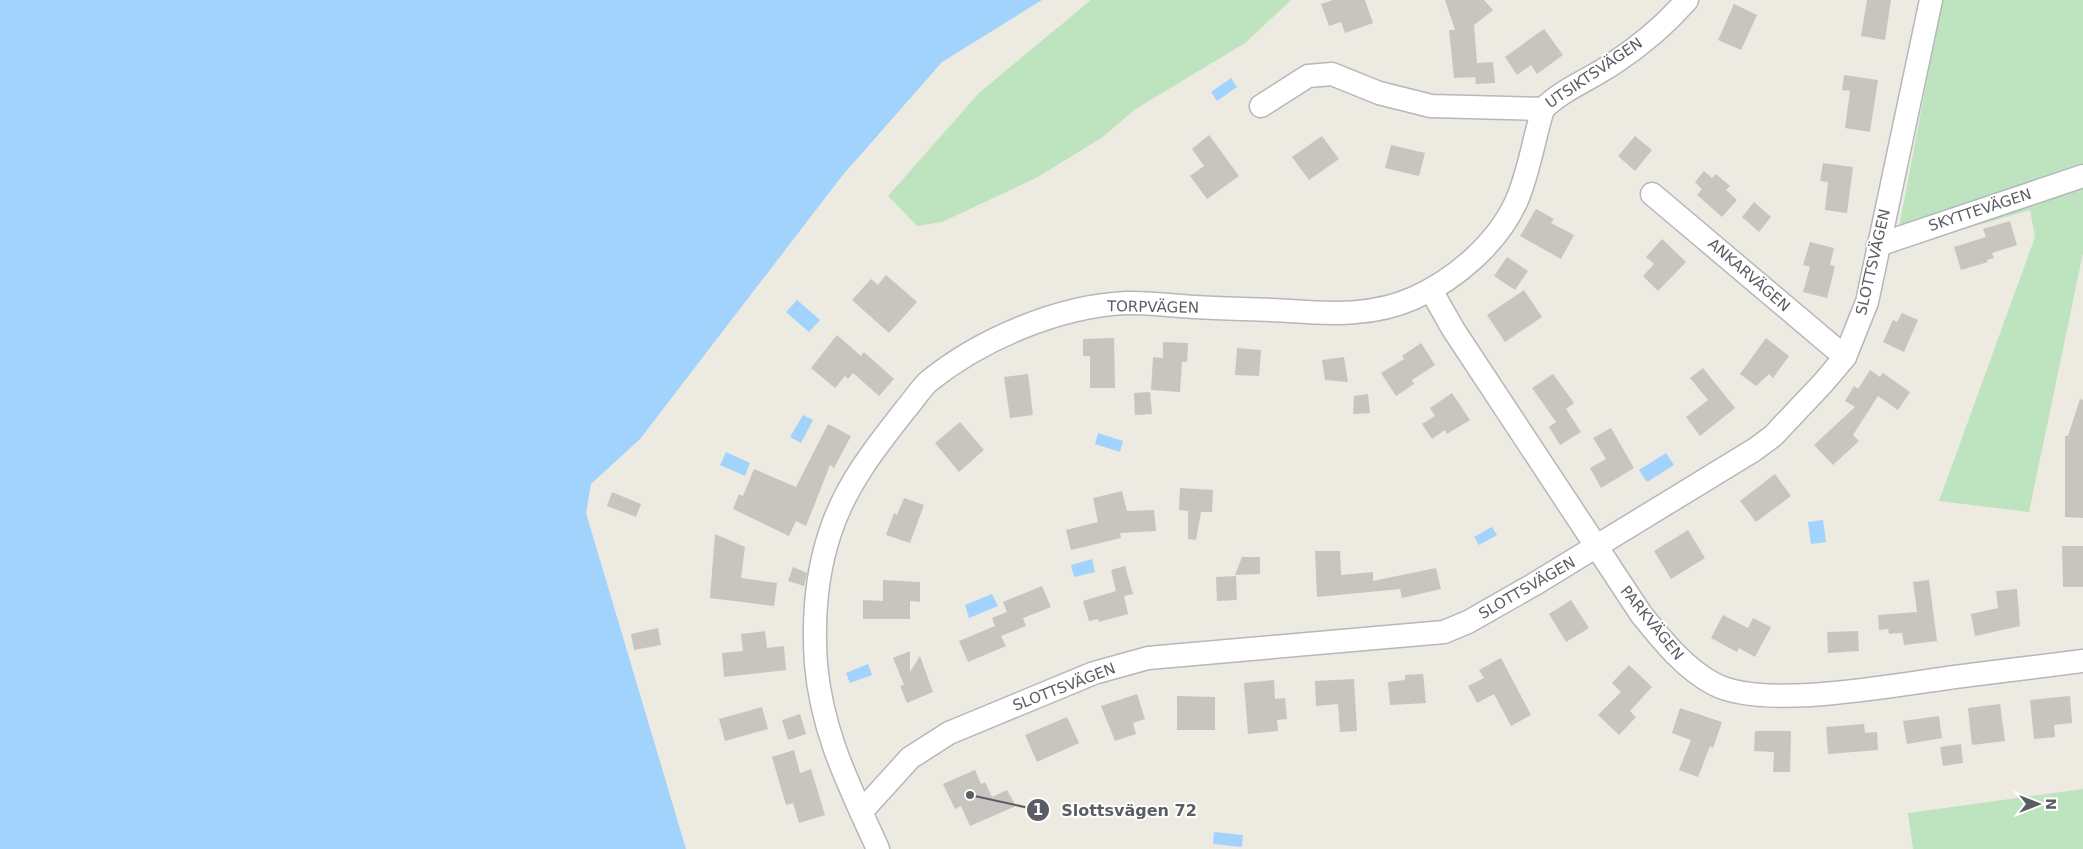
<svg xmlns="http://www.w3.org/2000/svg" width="2083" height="849" font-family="'DejaVu Sans',sans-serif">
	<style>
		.green { fill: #bee4bf }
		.water { fill: #a1d3fd }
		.building { fill: #c8c4bf }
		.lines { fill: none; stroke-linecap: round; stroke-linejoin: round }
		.minor-casing { stroke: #b4b7bc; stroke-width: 25 }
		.minor { stroke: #fff; stroke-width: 22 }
		.labels { text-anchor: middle; stroke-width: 4; stroke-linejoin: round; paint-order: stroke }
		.street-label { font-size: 15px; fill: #5a5d62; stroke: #fff }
		.leader { fill: none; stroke: #5a5d62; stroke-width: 2 }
		.callout-dot { fill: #5a5d62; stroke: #fff; stroke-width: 2 }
		.mark-label { font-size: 15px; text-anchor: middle; font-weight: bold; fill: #fff }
		.callout-label { font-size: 16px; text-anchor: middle; font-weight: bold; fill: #5a5d62; stroke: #fff; stroke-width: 4; stroke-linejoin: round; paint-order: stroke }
	</style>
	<rect width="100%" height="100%" fill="#edeae2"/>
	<g class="green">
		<path d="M1091 0H1291L1245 43 1134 110 1103 137 1036 178 942 222 917 226 888 196 979 93Z"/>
		<path d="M1942 0H2083V253L2029 512 1939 501 2035 237 2030 210 1895 249Z"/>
		<path d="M2083 789V849H1913L1908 813Z"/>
	</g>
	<g class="water">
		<path d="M0 0H1042L942 62 842 176 640 439 591 484 586 513 686 849H0Z"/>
		<path d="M1231 78 1237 87 1217 101 1211 92Z"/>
		<path d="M797 300 820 320 809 332 786 312Z"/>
		<path d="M803 415 813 420 801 443 790 437Z"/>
		<path d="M1098 433 1123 441 1120 452 1095 444Z"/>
		<path d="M726 452 750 463 745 476 720 465Z"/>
		<path d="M1666 453 1674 465 1647 482 1639 470Z"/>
		<path d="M1823 520 1826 542 1811 544 1808 522Z"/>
		<path d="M1492 527 1497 535 1479 545 1474 537Z"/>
		<path d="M1092 559 1095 572 1074 577 1071 565Z"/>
		<path d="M992 594 998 606 969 618 965 605Z"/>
		<path d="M868 664 872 675 850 683 846 673Z"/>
		<path d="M1214 832 1243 835 1242 847 1213 844Z"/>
	</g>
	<g class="building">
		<path d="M1333 0H1365L1373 23 1345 33 1341 22 1329 26 1321 4Z"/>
		<path d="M1445 0H1484L1493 10 1474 25 1477 63 1493 62 1495 83 1476 84 1475 77 1454 78 1449 30H1455Z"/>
		<path d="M1867 0H1891L1885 40 1861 36Z"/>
		<path d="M1734 4 1757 15 1741 50 1718 40Z"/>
		<path d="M1544 29 1563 55 1537 74 1531 65 1517 75 1505 57Z"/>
		<path d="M1844 75 1878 80 1870 132 1845 128 1850 91 1842 90Z"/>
		<path d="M1209 135 1239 176 1207 199 1190 176 1204 166 1192 149Z"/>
		<path d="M1322 136 1339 159 1309 180 1292 157Z"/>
		<path d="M1635 136 1652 150 1635 171 1618 156Z"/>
		<path d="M1391 145 1425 153 1419 176 1385 168Z"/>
		<path d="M1823 163 1853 167 1847 213 1825 210 1828 182 1820 181Z"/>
		<path d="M1704 171 1712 178 1716 174 1730 186 1726 190 1737 200 1722 217 1697 195 1702 189 1695 182Z"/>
		<path d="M1754 202 1771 217 1759 232 1742 217Z"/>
		<path d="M1536 209 1554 219 1551 223 1574 235 1561 259 1520 236Z"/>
		<path d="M2010 221 2017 245 1992 253 1994 258 1987 260 1988 262 1961 270 1954 247 1986 237 1983 229Z"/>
		<path d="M1662 239 1686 262 1658 291 1643 276 1654 264 1646 257Z"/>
		<path d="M1810 242 1834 248 1830 265 1835 266 1827 298 1803 292 1810 267 1803 265Z"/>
		<path d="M1507 257 1528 271 1515 290 1494 276Z"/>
		<path d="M886 275 917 302 889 333 852 300 871 279 878 285Z"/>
		<path d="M1524 290 1542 317 1505 342 1487 315Z"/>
		<path d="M1902 313 1918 320 1904 352 1883 342 1893 320 1897 322Z"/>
		<path d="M837 335 861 356 864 352 894 379 879 396 853 373 848 379 845 376 835 388 811 368Z"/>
		<path d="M1114 338 1115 388H1090V356H1083V339Z"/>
		<path d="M1766 338 1789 356 1773 378 1769 374 1756 386 1740 374Z"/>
		<path d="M1163 342 1188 343 1187 362H1182L1180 392 1151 390 1153 357 1163 358Z"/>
		<path d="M1421 343 1435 365 1412 380 1414 384 1396 396 1381 373 1404 359 1402 356Z"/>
		<path d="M1237 348 1261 350 1259 376 1235 375Z"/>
		<path d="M1344 357 1348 382 1325 380 1322 360Z"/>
		<path d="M1703 368 1735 408 1700 436 1686 417 1708 400 1690 378Z"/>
		<path d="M1870 370 1880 377 1883 373 1910 392 1898 410 1878 396 1853 435 1859 441 1833 465 1814 445 1855 407 1845 401 1854 386 1858 389Z"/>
		<path d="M1028 374 1033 415 1010 418 1004 377Z"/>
		<path d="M1553 374 1574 403 1566 409 1581 432 1560 445 1549 427 1556 422 1532 388Z"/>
		<path d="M1150 392 1152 414 1135 415 1134 393Z"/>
		<path d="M1452 393 1470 420 1447 434 1445 430 1432 439 1422 424 1435 416 1430 408Z"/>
		<path d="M1368 394 1370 413 1353 414 1354 396Z"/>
		<path d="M2080 399 2083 400V518L2065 517V436H2068Z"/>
		<path d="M960 422 984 450 959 472 935 443Z"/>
		<path d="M828 424 851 436 834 468 830 465 806 526 796 521 789 536 733 509 739 494 743 496 754 469 796 487Z"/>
		<path d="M1611 428 1634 468 1601 488 1590 468 1606 459 1593 438Z"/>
		<path d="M1775 474 1791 496 1756 522 1740 501Z"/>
		<path d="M1180 488 1213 490 1212 512H1201L1196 540 1188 539V511L1179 510Z"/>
		<path d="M1122 491 1127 511 1154 510 1156 531 1120 533 1121 538 1071 550 1066 530 1098 522 1093 498Z"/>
		<path d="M612 492 641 504 636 517 607 506Z"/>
		<path d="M904 498 924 505 910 543 886 535 894 513 897 515Z"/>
		<path d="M1688 530 1705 558 1671 579 1654 551Z"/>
		<path d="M715 534 745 547 741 578 777 583 774 606 710 598Z"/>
		<path d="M2062 546H2083V587H2063Z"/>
		<path d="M1315 551H1340L1341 575 1373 572V581L1436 568 1441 589 1402 598 1400 589 1317 597Z"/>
		<path d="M1242 557H1260V574L1235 575Z"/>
		<path d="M1125 566 1133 594 1124 596 1128 614 1099 622 1098 619 1089 621 1083 601 1116 591 1111 570Z"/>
		<path d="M793 567 807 573 804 586 788 581Z"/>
		<path d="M1236 576 1237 600 1217 601 1216 577Z"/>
		<path d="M883 580 920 582V602L910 601V619H863V600L883 601Z"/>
		<path d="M1929 580 1937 641 1904 645 1902 633 1889 634 1888 629 1879 630 1878 615 1917 612 1913 582Z"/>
		<path d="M1042 586 1051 607 1023 618 1026 626 1001 636 1006 646 968 662 959 641 995 626 992 618 1007 612 1003 602Z"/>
		<path d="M2017 589 2020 626 1975 636 1971 614 1998 608 1996 591Z"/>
		<path d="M1571 600 1589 628 1566 642 1549 614Z"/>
		<path d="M1723 615 1748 628 1753 618 1771 627 1755 657 1739 648 1737 652 1711 638Z"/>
		<path d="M658 628 661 645 634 650 631 634Z"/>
		<path d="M765 631 767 648 784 646 786 670 724 677 722 653 743 651 741 634Z"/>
		<path d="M1858 631 1859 651 1828 653 1827 632Z"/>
		<path d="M910 651V672L920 656 933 692 907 703 900 686 904 685 893 658Z"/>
		<path d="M1501 658 1531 715 1511 726 1494 694 1477 703 1468 686 1484 678 1479 670Z"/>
		<path d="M1629 665 1652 687 1630 711 1636 717 1619 735 1598 715 1621 692 1612 683Z"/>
		<path d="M1423 674 1426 703 1390 705 1388 682 1405 680V675Z"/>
		<path d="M1354 679 1357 731 1340 732 1338 704 1316 706 1315 681Z"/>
		<path d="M1274 680 1275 699 1285 698 1287 719 1277 720 1278 731 1248 734 1244 683Z"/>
		<path d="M1137 694 1145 719 1133 723 1136 734 1115 741 1101 706Z"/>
		<path d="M1177 696 1215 697V730H1177Z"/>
		<path d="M2070 696 2072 723 2054 725 2055 737 2034 739 2030 700Z"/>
		<path d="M2000 704 2005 741 1972 745 1968 708Z"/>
		<path d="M762 707 768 729 725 741 719 719Z"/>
		<path d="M1680 708 1722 722 1713 748 1710 746 1698 777 1679 770 1691 740 1672 733Z"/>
		<path d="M800 714 806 734 788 740 782 720Z"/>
		<path d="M1939 716 1942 738 1907 744 1903 721Z"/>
		<path d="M1067 717 1079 743 1037 762 1025 735Z"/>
		<path d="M1864 724 1865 733 1877 732 1878 750 1828 754 1826 727Z"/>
		<path d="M1755 731H1791L1790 772H1773L1774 752 1754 751Z"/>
		<path d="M1961 744 1963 763 1943 766 1940 747Z"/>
		<path d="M794 750 800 773 811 769 825 815 799 823 793 803 786 805 772 757Z"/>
		<path d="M975 770 981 784 985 782 992 797 1007 790 1016 806 970 826 961 806 955 809 943 784Z"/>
	</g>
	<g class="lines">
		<defs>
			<g id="minor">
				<path d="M1261 106 1308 76 1332 74 1379 93 1431 106 1543 109C1563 89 1591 79 1614 63 1640 46 1666 24 1687 0"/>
				<path d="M1652 194 1845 357"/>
				<path d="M1878 245 2083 176"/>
				<path d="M1431 290 1453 329 1641 614C1662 640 1684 668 1714 684 1767 712 1909 682 1970 675 2008 670 2045 666 2083 661"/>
				<path d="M861 812 910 758 949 733 1094 673 1148 658 1444 632 1468 622 1533 585 1754 450 1773 436 1823 383 1845 357 1867 302 1931 0"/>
				<path d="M878 849C850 787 822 734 816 664 813 621 816 575 830 533 845 486 875 448 905 410 913 401 920 389 929 381 981 339 1059 306 1126 303 1149 302 1172 306 1195 307 1227 309 1258 309 1290 311 1332 314 1374 316 1414 298 1456 279 1498 243 1517 200 1529 172 1534 138 1543 109"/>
			</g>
		</defs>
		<use href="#minor" class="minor-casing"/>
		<use href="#minor" class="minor"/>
	</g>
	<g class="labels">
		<g class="street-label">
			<text transform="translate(1594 73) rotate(-34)" y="5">UTSIKTSVÄGEN</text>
			<text transform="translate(1980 210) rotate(-18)" y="5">SKYTTEVÄGEN</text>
			<text transform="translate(1873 262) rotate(-77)" y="5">SLOTTSVÄGEN</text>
			<text transform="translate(1749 275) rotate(41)" y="5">ANKARVÄGEN</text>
			<text transform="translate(1153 307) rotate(1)" y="5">TORPVÄGEN</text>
			<text transform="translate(1527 588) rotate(-30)" y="5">SLOTTSVÄGEN</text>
			<text transform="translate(1652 623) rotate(51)" y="5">PARKVÄGEN</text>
			<text transform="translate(1064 687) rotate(-21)" y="5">SLOTTSVÄGEN</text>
		</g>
	</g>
	<path class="leader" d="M970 795L1038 810"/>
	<g class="callout-dot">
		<circle cx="970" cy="795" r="5"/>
		<circle cx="1038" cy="810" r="12"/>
	</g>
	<g class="mark-label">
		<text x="1038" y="815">1</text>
	</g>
	<g class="callout-label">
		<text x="1129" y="816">Slottsvägen 72</text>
	</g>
	<g transform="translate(2038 804) rotate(90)" stroke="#ffffff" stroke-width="4" paint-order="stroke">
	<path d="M0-4L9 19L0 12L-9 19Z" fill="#5a5d62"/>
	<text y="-8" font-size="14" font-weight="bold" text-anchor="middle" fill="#5a5d62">N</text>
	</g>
</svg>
